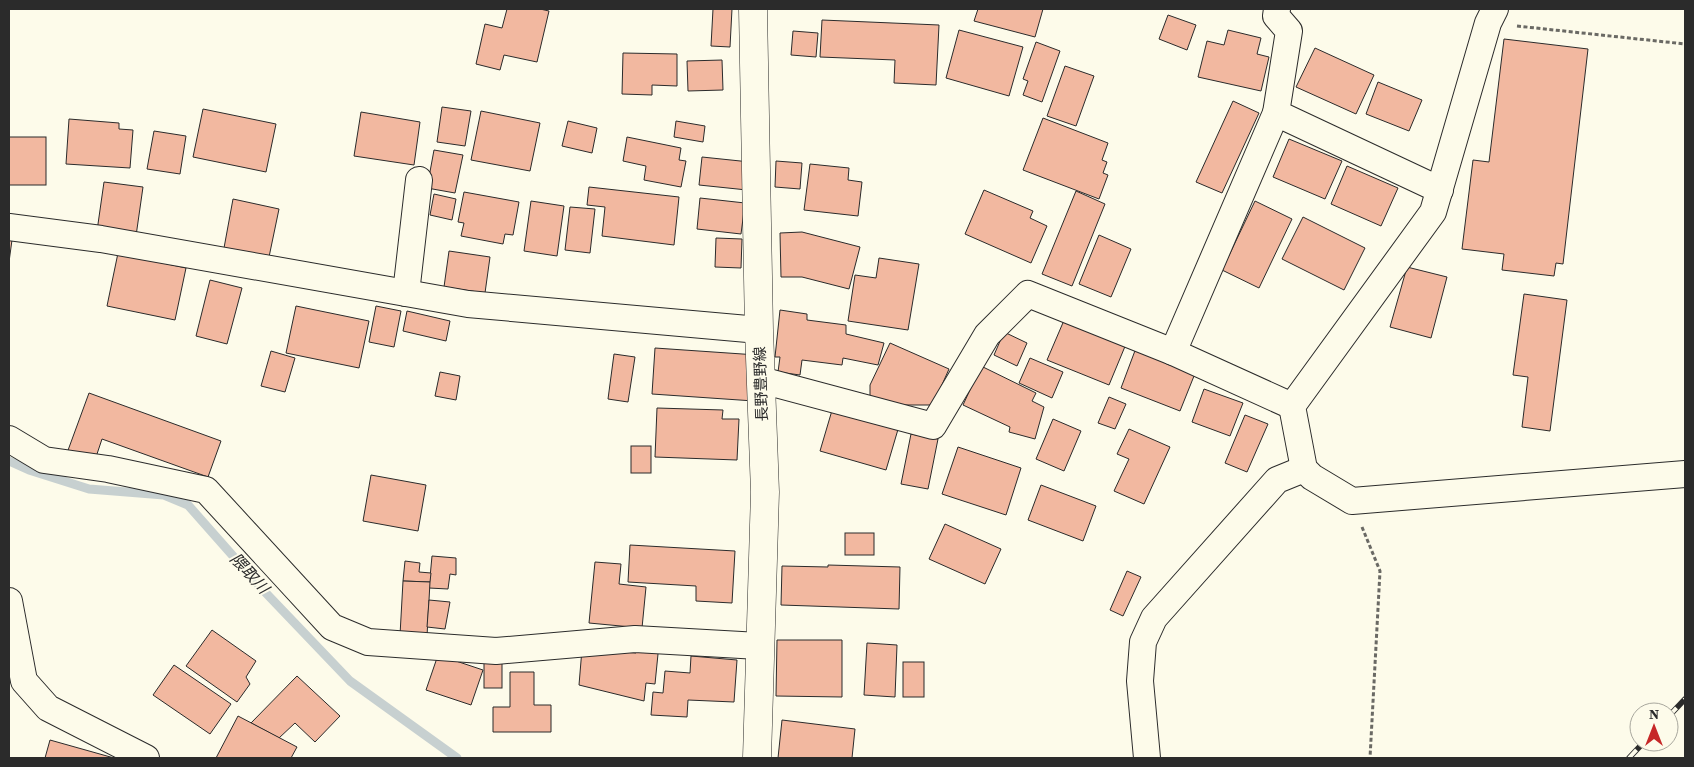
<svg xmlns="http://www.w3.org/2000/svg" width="1694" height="767" font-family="'Source Serif 4','Noto Sans JP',serif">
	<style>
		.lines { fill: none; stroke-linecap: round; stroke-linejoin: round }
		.stream { stroke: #c7d0d0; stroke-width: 9 }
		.building { fill: #f2b8a0; stroke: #2b2b2b }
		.minor-casing { stroke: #2b2b2b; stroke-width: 28 }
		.secondary-casing { stroke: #2b2b2b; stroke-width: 29 }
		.path { stroke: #6a6964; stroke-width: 3; stroke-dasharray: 4 2.5; stroke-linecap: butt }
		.minor { stroke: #fdfbea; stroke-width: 26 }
		.secondary { stroke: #fdfbea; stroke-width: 28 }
		.rail-casing { stroke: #2b2b2b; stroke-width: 5.5 }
		.rail { stroke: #fdfbea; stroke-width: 4; stroke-dasharray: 11; stroke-linecap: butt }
		.labels { text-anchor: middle; stroke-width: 4; stroke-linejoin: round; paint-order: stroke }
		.street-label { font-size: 15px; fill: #2b2b2b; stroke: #fdfbea }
		.water-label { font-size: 16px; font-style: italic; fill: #2b2b2b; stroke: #fdfbea }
	</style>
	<rect width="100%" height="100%" fill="#fdfbea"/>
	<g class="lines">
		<path class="stream" d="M9 461 29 470 89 489 164 495 188 505 264 591 350 681 457 758"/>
	</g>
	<g class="building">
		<path d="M507 9H540L549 11 537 62 504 55 500 70 476 64 485 24 502 28Z"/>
		<path d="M713 9H732L730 47 711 46Z"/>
		<path d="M978 9H1043L1035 37 974 21Z"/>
		<path d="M1168 15 1196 25 1187 50 1159 39Z"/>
		<path d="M822 20 939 25 936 85 894 83 895 60 820 57Z"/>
		<path d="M959 30 1023 47 1009 96 946 78Z"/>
		<path d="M1228 30 1261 38 1257 54 1269 57 1261 91 1198 77 1207 41 1224 45Z"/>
		<path d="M793 31 818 33 816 57 791 55Z"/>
		<path d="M1504 39 1588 49 1563 264 1556 263 1554 276 1502 270 1504 254 1462 249 1473 160 1489 162Z"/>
		<path d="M1036 42 1060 51 1042 102 1023 95 1028 81 1023 79Z"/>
		<path d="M1315 48 1374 75 1356 114 1296 87Z"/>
		<path d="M623 53 677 54V86L652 85V95L622 94Z"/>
		<path d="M722 60 723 90 688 91 687 61Z"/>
		<path d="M1065 66 1094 76 1076 126 1047 116Z"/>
		<path d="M1378 82 1422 100 1409 131 1366 114Z"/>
		<path d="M1233 101 1259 113 1222 193 1196 182Z"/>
		<path d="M442 107 471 111 465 146 437 142Z"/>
		<path d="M203 109 276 124 266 172 193 157Z"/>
		<path d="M481 111 540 123 530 171 471 160Z"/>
		<path d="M361 112 420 122 414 165 354 156Z"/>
		<path d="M1043 118 1108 143 1102 160 1107 162 1103 173 1108 175 1099 199 1023 170Z"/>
		<path d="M69 119 119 123V129L133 130 130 168 66 164Z"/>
		<path d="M568 121 597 128 592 153 562 146Z"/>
		<path d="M676 121 705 126 703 142 674 137Z"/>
		<path d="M154 131 186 136 180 174 147 169Z"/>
		<rect x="9" y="137" width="37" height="48"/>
		<path d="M627 137 681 148 679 160 686 161 681 187 644 180 646 166 623 161Z"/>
		<path d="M1289 139 1342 161 1325 199 1273 177Z"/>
		<path d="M434 150 463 155 455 193 427 188Z"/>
		<path d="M702 157 750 162 747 190 699 185Z"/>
		<path d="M776 161 802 163 800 189 775 187Z"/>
		<path d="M810 164 849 168 848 180 862 182 858 216 804 210Z"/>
		<path d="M1347 166 1398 188 1381 226 1331 204Z"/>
		<path d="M104 182 143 187 136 236 97 231Z"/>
		<path d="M589 187 679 197 674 245 602 236 605 207 587 205Z"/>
		<path d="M984 190 1033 211 1030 218 1047 226 1031 263 965 234Z"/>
		<path d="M1076 191 1105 204 1072 286 1042 274Z"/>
		<path d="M464 192 519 202 513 235 505 234 503 244 461 236 464 223 458 222Z"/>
		<path d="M434 194 456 199 452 220 430 215Z"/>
		<path d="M700 198 745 203 741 234 697 229Z"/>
		<path d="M233 199 279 209 269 257 224 248Z"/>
		<path d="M531 201 564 206 557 256 524 251Z"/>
		<path d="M1255 201 1292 219 1259 288 1222 270Z"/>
		<path d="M570 207 595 209 590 253 565 250Z"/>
		<path d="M1303 217 1365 248 1344 290 1282 259Z"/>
		<path d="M802 232 860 247 849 289 802 277H781L780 233Z"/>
		<path d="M1099 235 1131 249 1111 297 1079 284Z"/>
		<path d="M716 238 742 239 741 268 715 267Z"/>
		<path d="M9 239 12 240 9 262Z"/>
		<path d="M449 251 490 257 485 293 444 287Z"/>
		<path d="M118 253 186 268 175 320 107 306Z"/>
		<path d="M879 258 919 264 908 330 848 321 855 275 876 278Z"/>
		<path d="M1407 267 1447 277 1431 338 1390 327Z"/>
		<path d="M210 280 242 288 227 344 196 336Z"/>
		<path d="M1524 294 1567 300 1550 431 1522 427 1528 377 1513 375Z"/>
		<path d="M296 306 369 321 359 368 286 353Z"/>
		<path d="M376 306 401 311 394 347 369 342Z"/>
		<path d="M780 310 807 314V320L846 325V334L884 343 878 365 843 358 842 365 802 360 800 375 778 372 780 357H775Z"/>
		<path d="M407 311 450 321 446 341 403 331Z"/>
		<path d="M1065 318 1126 344 1109 385 1047 360Z"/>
		<path d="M1004 332 1027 343 1017 366 994 355Z"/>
		<path d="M890 343 949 369 933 405H870V385Z"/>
		<path d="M655 348 757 355 754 401 652 394Z"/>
		<path d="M1136 348 1196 371 1180 411 1121 388Z"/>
		<path d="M271 351 295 358 285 392 261 386Z"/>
		<path d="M614 354 635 357 628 402 608 399Z"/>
		<path d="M1030 358 1063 372 1052 398 1019 383Z"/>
		<path d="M981 366 1036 393 1032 401 1044 407 1035 439 1009 432 1010 427 963 405Z"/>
		<path d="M440 372 460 376 456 400 435 396Z"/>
		<path d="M1204 389 1243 403 1230 436 1192 422Z"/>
		<path d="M89 393 221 441 208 477 102 439 94 463 67 453Z"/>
		<path d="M1109 397 1126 404 1115 429 1098 423Z"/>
		<path d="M833 407 899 426 886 470 820 451Z"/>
		<path d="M657 408 723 410 722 419H739L737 460 655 457Z"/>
		<path d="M1245 415 1268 424 1247 472 1225 463Z"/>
		<path d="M1053 419 1081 431 1064 471 1036 459Z"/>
		<path d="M1129 429 1170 447 1144 504 1114 491 1129 459 1117 454Z"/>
		<path d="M911 434 938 439 928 489 901 484Z"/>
		<rect x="631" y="446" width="20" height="27"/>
		<path d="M958 447 1021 468 1006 515 942 494Z"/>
		<path d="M371 475 426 485 418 531 363 521Z"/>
		<path d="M1041 485 1096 506 1083 541 1028 520Z"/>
		<path d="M945 524 1001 549 985 584 929 559Z"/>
		<rect x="845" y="533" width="29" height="22"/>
		<path d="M630 545 735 551 732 603 696 601V586L628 582Z"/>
		<path d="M432 556 456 558V575L450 574 448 589 429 588Z"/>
		<path d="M405 561 420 563 419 572 431 573 430 582 403 581Z"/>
		<path d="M595 562 621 564 619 584 646 587 642 628 589 623Z"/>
		<path d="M828 565 900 567 899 609 781 605 782 566 828 567Z"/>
		<path d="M1127 571 1141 577 1123 616 1110 610Z"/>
		<path d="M403 581 430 582 427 636 400 635Z"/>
		<path d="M429 600 450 602 445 629 427 627Z"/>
		<path d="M212 630 256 661 246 677 250 684 237 702 186 666Z"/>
		<path d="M777 640H842V697L776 696Z"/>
		<path d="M867 643 897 645 895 697 864 695Z"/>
		<path d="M637 644 651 645 658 654 655 684 646 683 644 701 579 685 582 649 636 653Z"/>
		<path d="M438 655 483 670 471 705 426 690Z"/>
		<path d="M691 656 737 660 734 702 688 700 687 717 651 715 653 692 663 693 665 671 690 673Z"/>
		<rect x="484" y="660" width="18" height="28"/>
		<rect x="903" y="662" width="21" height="35"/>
		<path d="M174 665 231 704 210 734 153 695Z"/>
		<path d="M510 672H534V705H551V732H493V707H510Z"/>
		<path d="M297 676 340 716 315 742 295 723 279 738 251 723Z"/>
		<path d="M238 716 297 747 291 758H216Z"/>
		<path d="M782 720 855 729 852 758H778Z"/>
		<path d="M50 740 114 758H45Z"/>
	</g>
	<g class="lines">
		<defs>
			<g id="minor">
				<path d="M1277 9 1276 16 1289 31 1276 113 1440 190"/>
				<path d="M1495 9 1488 23 1433 212 1292 406 1304 469 1312 477 1352 501 1685 474"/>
				<path d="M1276 113 1173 352 1292 406"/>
				<path d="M9 227 101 239 468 304 759 330"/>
				<path d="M406 293 419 180"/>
				<path d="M761 380 933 426 987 335 1028 294 1173 352"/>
				<path d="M9 439 44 460 108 469 206 490 332 627 368 642 496 651 635 639 759 646"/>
				<path d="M9 601 24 681 48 708 146 758"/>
				<path d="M1147 758 1140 681 1143 642 1154 618 1277 480 1304 469"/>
			</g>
			<path id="secondary" d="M753 9 759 330 765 492 757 758"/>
		</defs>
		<use href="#minor" class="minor-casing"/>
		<use href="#secondary" class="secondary-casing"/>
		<g class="path">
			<path d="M1517 26 1685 44"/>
			<path d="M1362 527 1380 571 1370 758"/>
		</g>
		<use href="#minor" class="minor"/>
		<use href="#secondary" class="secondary"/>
		<defs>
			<g id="rail">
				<path d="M1669 716 1685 699"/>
				<path d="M1629 758 1644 742"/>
			</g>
		</defs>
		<use href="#rail" class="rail-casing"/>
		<use href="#rail" class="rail"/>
	</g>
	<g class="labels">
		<g class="street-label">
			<text transform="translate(761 384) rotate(-92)" y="5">長野豊野線</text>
		</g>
		<g class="water-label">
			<text transform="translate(250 573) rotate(47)" y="6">隈取川</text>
		</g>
	</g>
	<rect width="1694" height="767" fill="none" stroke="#2b2b2b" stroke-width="20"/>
	<g transform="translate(1654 727)"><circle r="24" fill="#fdfbea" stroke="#a9a89e"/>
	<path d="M0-4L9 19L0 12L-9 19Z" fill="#c62828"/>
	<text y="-8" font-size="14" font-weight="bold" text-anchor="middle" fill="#2b2b2b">N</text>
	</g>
</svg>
